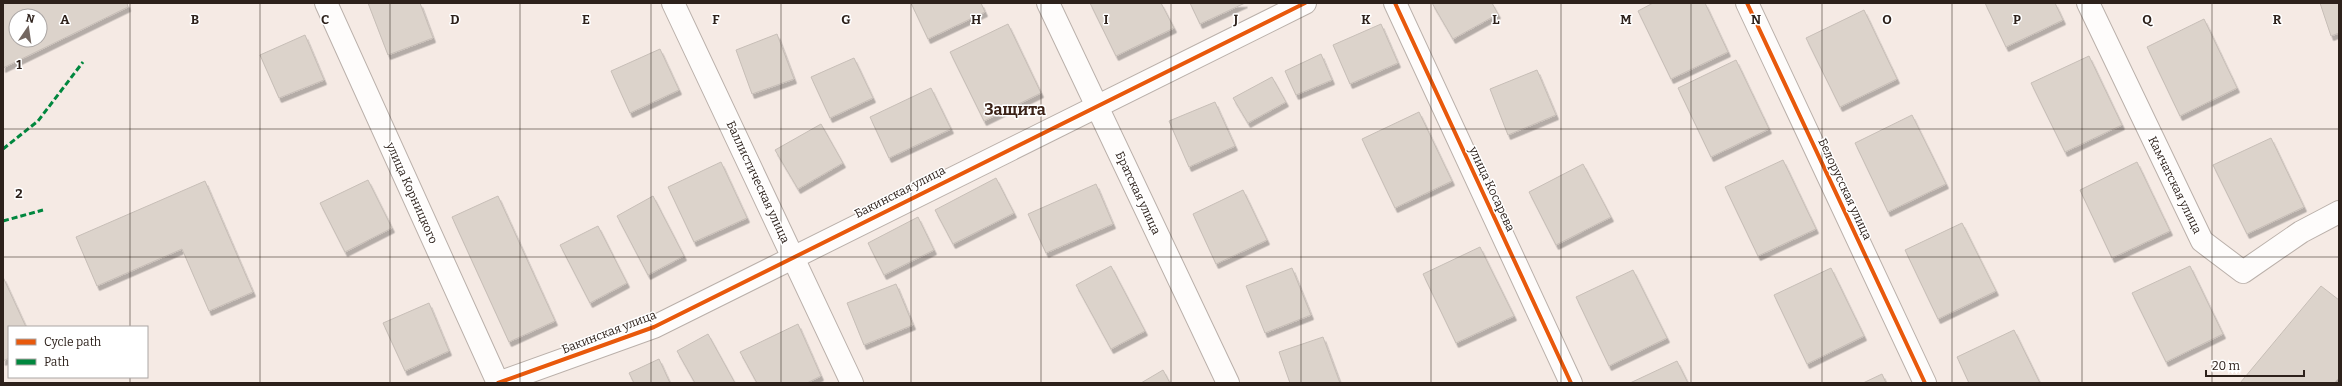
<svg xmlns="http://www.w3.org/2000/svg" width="2342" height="386" font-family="Bitter,serif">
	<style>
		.building { fill: #dcd3cb; stroke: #c7beb7; fill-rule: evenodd; filter: url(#shadow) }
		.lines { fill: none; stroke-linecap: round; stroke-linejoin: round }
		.minor-casing { stroke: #bab0aa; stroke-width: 24 }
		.minor { stroke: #fefcfb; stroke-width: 22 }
		.quiet { stroke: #00873e; stroke-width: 3; stroke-dasharray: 6 3; stroke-linecap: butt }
		.cycleway-casing { stroke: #fff; stroke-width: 6 }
		.cycleway { stroke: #e8590c; stroke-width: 4 }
		.grid { fill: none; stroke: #2d211b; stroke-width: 1; stroke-opacity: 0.55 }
		.labels { text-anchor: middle; stroke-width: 3; stroke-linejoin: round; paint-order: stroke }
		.street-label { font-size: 12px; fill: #2d211b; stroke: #fff }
		.district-label { font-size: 16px; font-weight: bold; fill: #3b2217; stroke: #fff }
		.grid-label { font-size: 13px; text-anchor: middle; font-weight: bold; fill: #2d211b; stroke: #fff; stroke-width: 3; stroke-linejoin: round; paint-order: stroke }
	</style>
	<defs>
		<filter id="shadow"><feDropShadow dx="2.5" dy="4.5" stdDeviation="0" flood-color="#0004"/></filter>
	</defs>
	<rect width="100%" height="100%" fill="#f5eae4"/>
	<g class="building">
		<path d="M3 3H127L128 7 3 68ZM16 16H40V40H16Z"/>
		<path d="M368 3H420L433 38 388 55Z"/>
		<path d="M911 3H981L985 12 928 39Z"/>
		<path d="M1090 3H1161L1174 28 1116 56Z"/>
		<path d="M1190 3H1245L1200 24Z"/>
		<path d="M1432 3H1492L1498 14 1453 39Z"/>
		<path d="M1653 3H1705L1728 52 1671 79 1638 11Z"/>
		<path d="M1985 3H2055L2063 20 2006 47Z"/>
		<path d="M2320 3H2339V33L2331 36Z"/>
		<path d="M1864 10 1897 79 1840 107 1806 38Z"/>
		<path d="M2204 19 2237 88 2180 116 2147 47Z"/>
		<path d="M1008 24 1041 93 984 121 950 52Z"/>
		<path d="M1381 24 1398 63 1350 84 1333 45Z"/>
		<path d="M777 34 794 79 752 94 736 50Z"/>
		<path d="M305 35 324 80 279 98 260 55Z"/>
		<path d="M660 49 679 90 630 113 611 71Z"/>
		<path d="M1321 54 1332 80 1296 95 1285 71Z"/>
		<path d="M2089 56 2122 125 2065 152 2031 83Z"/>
		<path d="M854 58 873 98 830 118 811 77Z"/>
		<path d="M1736 60 1769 129 1711 157 1678 88Z"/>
		<path d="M1537 70 1556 115 1508 135 1490 89Z"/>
		<path d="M1272 77 1286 102 1248 123 1233 98Z"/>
		<path d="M931 88 951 129 889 158 870 117Z"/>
		<path d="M1215 102 1235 146 1189 167 1169 121Z"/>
		<path d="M1419 112 1452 181 1395 208 1362 139Z"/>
		<path d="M1912 115 1946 184 1888 212 1855 143Z"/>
		<path d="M821 124 843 163 798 189 775 150Z"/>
		<path d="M2271 138 2304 207 2247 234 2213 165Z"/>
		<path d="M1783 160 1816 229 1758 256 1725 187Z"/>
		<path d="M721 162 747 218 694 242 668 187Z"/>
		<path d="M2137 162 2170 231 2112 258 2080 190Z"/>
		<path d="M1583 164 1611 217 1556 245 1529 192Z"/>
		<path d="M996 178 1014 213 953 244 935 210Z"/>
		<path d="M368 180 392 228 345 252 320 203Z"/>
		<path d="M205 181 253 292 209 311 182 249 97 286 76 237Z"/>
		<path d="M1096 184 1113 224 1046 253 1028 214Z"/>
		<path d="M1243 190 1267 240 1216 264 1193 214Z"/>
		<path d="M498 196 555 321 509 342 452 217Z"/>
		<path d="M653 196 684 256 648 275 617 216Z"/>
		<path d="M918 217 934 250 884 275 868 243Z"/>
		<path d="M1962 223 1996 291 1938 319 1905 250Z"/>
		<path d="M598 226 627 283 590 303 560 245Z"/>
		<path d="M1480 247 1514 316 1456 343 1423 274Z"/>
		<path d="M1111 266 1145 331 1111 349 1076 285Z"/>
		<path d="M2190 266 2223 334 2166 362 2132 293Z"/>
		<path d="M1292 268 1311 315 1265 333 1246 286Z"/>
		<path d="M1831 268 1864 336 1807 364 1774 295Z"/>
		<path d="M1633 270 1667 338 1609 366 1576 297Z"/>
		<path d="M3 277 26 327H9V358L3 361Z"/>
		<path d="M896 284 913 325 864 345 847 303Z"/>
		<path d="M2321 286 2339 300V378L2334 383H2240Z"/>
		<path d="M429 303 449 351 405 371 383 323Z"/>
		<path d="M798 324 821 376 807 383H757L740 352Z"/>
		<path d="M2014 330 2040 383H1969L1957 357Z"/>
		<path d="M708 334 735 383H695L677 351Z"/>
		<path d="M1323 337 1340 383H1290L1279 352Z"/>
		<path d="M659 359 670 383H634L629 373Z"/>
		<path d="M1677 361 1688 383H1630Z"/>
		<path d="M1163 370 1170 383H1141Z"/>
		<path d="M1882 374 1886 383H1863Z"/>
	</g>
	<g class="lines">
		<defs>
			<g id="minor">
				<path d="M326 3 498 383"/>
				<path d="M673 3 852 383"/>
				<path d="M1048 3 1228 383"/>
				<path d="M1395 3 1571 383"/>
				<path d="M1747 3 1925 383"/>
				<path d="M2088 3 2202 241 2243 272 2301 232 2339 212"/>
				<path d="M498 383 654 327 1305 3"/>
			</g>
		</defs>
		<use href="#minor" class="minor-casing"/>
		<use href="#minor" class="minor"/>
		<g class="quiet">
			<path d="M3 149 38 121 83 62"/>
			<path d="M3 221 43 210"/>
		</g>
		<defs>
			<g id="cycleway">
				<path d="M1395 3 1571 383"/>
				<path d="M1747 3 1925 383"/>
				<path d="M498 383 654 327 1305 3"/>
			</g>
		</defs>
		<use href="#cycleway" class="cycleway-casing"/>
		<use href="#cycleway" class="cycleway"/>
	</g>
	<path class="grid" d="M130 3V327M260 3V383M390 3V383M520 3V383M651 3V383M781 3V383M911 3V383M1041 3V383M1171 3V383M1301 3V383M1431 3V383M1561 3V383M1691 3V383M1822 3V383M1952 3V383M2082 3V383M2212 3V383M3 129H2339M3 257H2339M130 377V383"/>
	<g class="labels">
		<g class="street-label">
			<text transform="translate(758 182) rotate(65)" y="4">Баллистическая улица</text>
			<text transform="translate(2175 185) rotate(64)" y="4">Камчатская улица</text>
			<text transform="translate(1492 189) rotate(65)" y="4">улица Косарева</text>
			<text transform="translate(1845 189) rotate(65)" y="4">Белорусская улица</text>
			<text transform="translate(900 192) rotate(-27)" y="4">Бакинская улица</text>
			<text transform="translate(412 193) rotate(66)" y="4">улица Корницкого</text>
			<text transform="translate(1138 193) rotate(65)" y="4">Братская улица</text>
			<text transform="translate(609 332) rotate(-21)" y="4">Бакинская улица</text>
		</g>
		<g class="district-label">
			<text x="1015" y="115">Защита</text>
		</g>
	</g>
	<g class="grid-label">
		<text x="65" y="24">A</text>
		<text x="195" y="24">B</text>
		<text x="325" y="24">C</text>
		<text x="455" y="24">D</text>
		<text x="586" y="24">E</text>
		<text x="716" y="24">F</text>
		<text x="846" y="24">G</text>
		<text x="976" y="24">H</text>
		<text x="1106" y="24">I</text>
		<text x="1236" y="24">J</text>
		<text x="1366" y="24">K</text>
		<text x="1496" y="24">L</text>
		<text x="1626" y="24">M</text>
		<text x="1756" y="24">N</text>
		<text x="1887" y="24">O</text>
		<text x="2017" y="24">P</text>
		<text x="2147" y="24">Q</text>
		<text x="2277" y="24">R</text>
		<text x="19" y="69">1</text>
		<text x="19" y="198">2</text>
	</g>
	<rect width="2342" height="386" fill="none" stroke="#2d211b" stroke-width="8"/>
	<rect x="8" y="326" width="140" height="52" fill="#ffffff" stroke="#aba6a4"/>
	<rect x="16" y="339" width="20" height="6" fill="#e8590c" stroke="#aba6a4"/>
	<text x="44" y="346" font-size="12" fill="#2d211b">Cycle path</text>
	<rect x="16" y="359" width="20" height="6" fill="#00873e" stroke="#aba6a4"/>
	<text x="44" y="366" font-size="12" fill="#2d211b">Path</text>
	<g transform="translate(28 28) rotate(13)"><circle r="19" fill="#ffffff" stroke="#aba6a4"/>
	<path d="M0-3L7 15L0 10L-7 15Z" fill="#736761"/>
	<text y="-6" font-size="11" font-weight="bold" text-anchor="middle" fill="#2d211b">N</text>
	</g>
	<path d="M2206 370v6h98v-6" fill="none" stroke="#2d211b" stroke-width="2"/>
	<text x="2212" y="370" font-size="12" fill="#2d211b" stroke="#ffffff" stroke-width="3" paint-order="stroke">20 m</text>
</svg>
